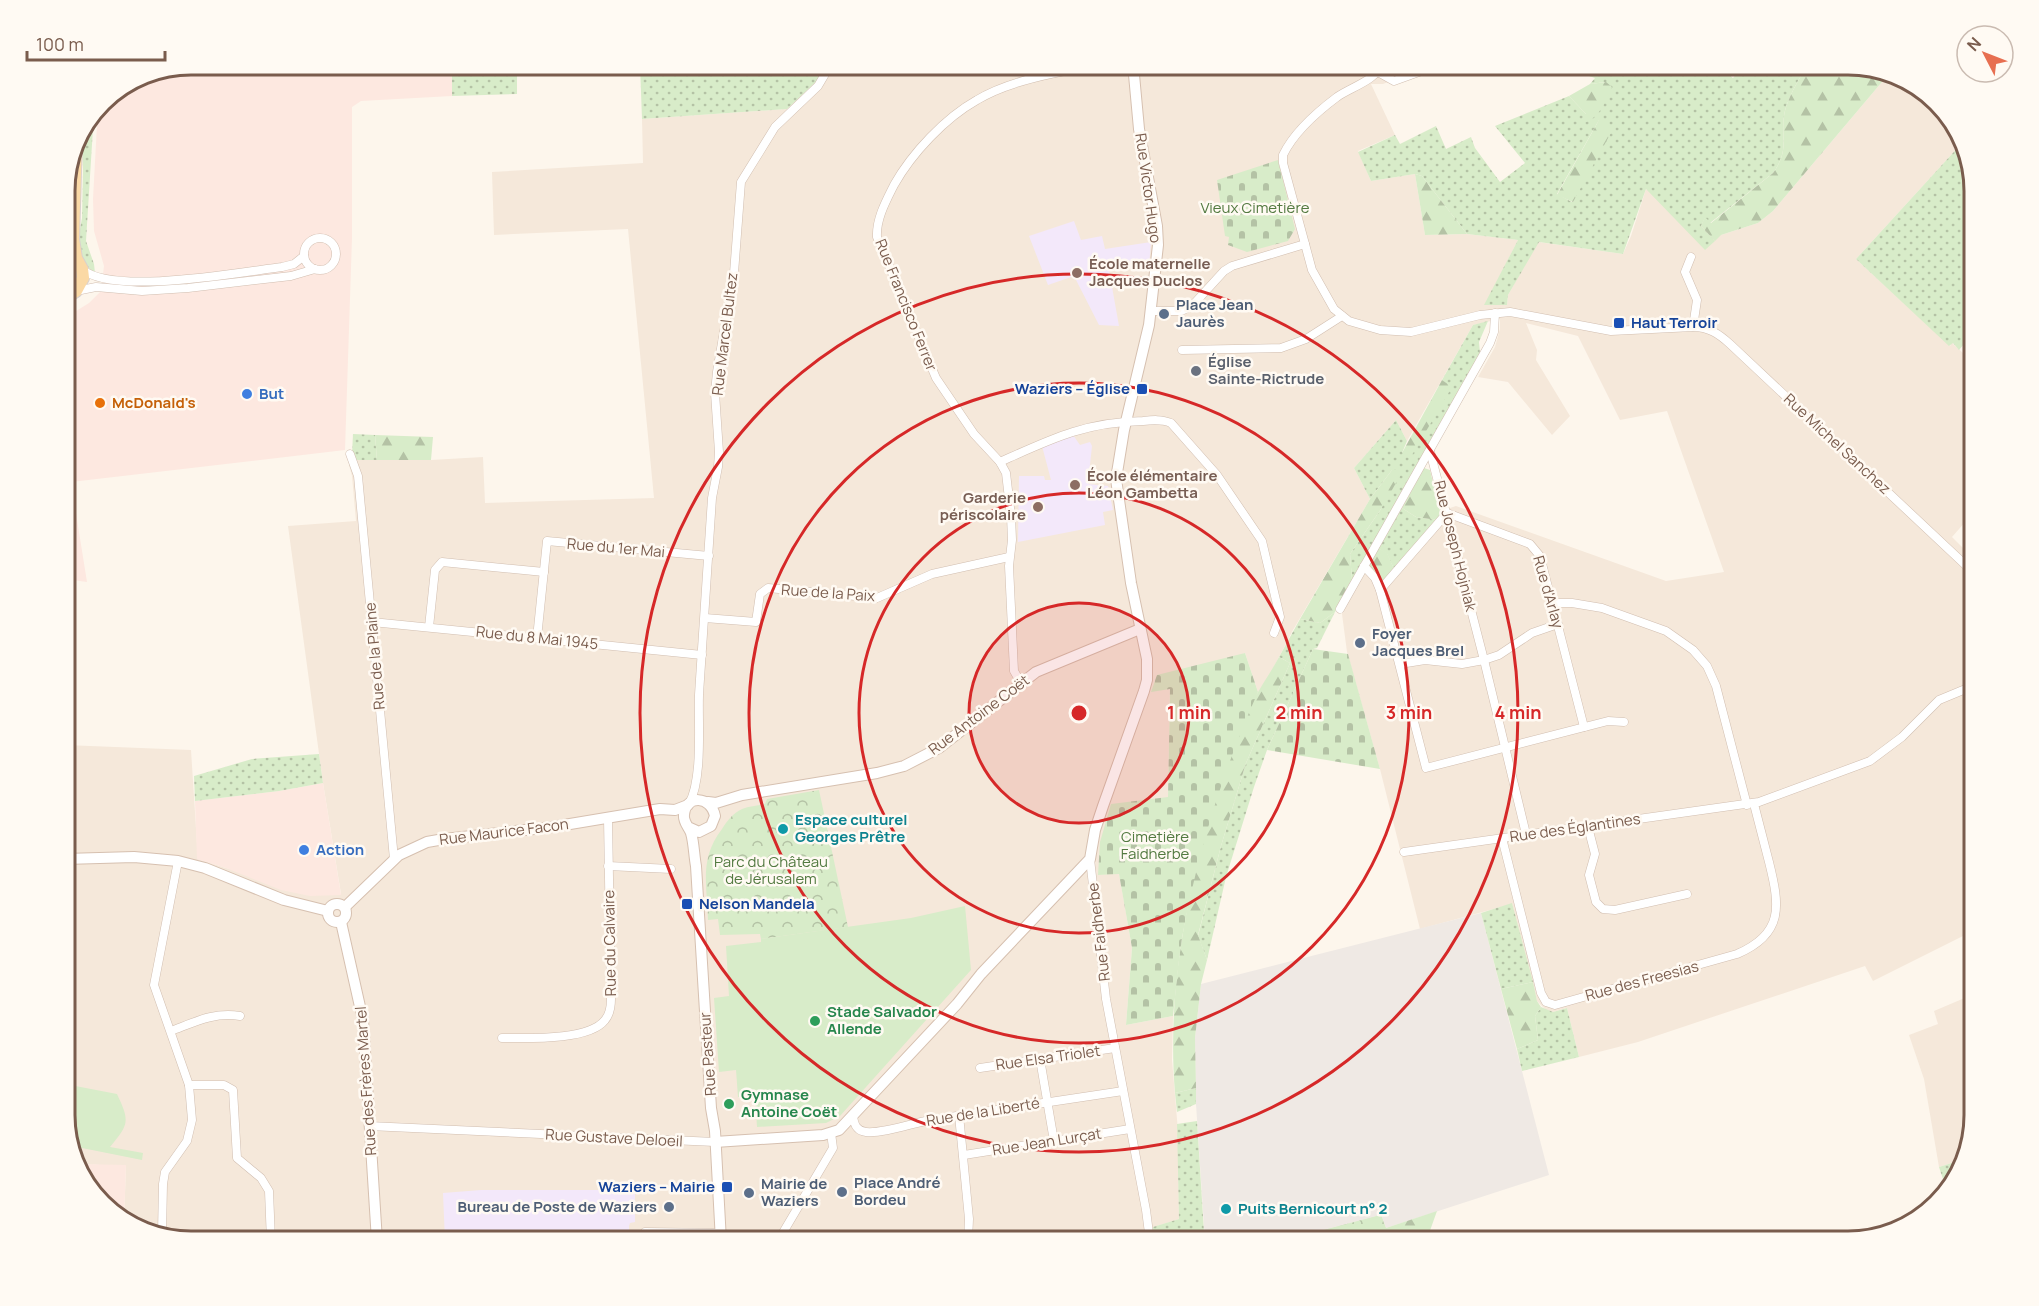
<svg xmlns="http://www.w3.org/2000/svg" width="2039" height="1306" font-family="Manrope,sans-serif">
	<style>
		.residential { fill: #f5e8da }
		.commercial { fill: #fde8e0 }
		.industrial { fill: #efe9e4 }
		.education { fill: #f3e8fa }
		.grass { fill: url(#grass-dots); fill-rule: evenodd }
		.forest { fill: url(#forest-firs) }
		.cemetery { fill: url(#cemetery-stones) }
		.park { fill: url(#park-crowns) }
		.pitch { fill: #d8ecc9 }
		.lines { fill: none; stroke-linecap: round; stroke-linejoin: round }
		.street-casing { stroke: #d1beb0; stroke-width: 9 }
		.secondary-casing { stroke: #d6c0b0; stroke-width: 12 }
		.primary-casing { stroke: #dad1cd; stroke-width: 14 }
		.street { stroke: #fff; stroke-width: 8 }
		.secondary { stroke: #fff; stroke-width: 10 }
		.primary { stroke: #fbd9a5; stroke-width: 12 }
		.ring { fill: none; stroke: #d62828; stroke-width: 3 }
		.education-dot { fill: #8d6e63; stroke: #fffaf3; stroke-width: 2 }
		.service-dot { fill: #5c6f8a; stroke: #fffaf3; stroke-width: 2 }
		.transit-dot { fill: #1a4fb4; stroke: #fffaf3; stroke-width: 2 }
		.worship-dot { fill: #6b7280; stroke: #fffaf3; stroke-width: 2 }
		.shop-dot { fill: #3f7fe0; stroke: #fffaf3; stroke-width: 2 }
		.food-dot { fill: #e8710a; stroke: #fffaf3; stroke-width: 2 }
		.culture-dot { fill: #0f9aa8; stroke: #fffaf3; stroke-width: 2 }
		.leisure-dot { fill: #2e9e5b; stroke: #fffaf3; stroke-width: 2 }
		.labels { text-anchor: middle; stroke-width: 5; stroke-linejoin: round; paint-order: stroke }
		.street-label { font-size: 15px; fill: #7a5c4d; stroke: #fffaf3 }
		.park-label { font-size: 15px; fill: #537a41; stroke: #fffaf3 }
		.education-label { font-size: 15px; font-weight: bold; fill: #785e54; stroke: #fffaf3; text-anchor: start }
		.service-label { font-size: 15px; font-weight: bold; fill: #4e5e75; stroke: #fffaf3; text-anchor: start }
		.transit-label { font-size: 15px; font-weight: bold; fill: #164399; stroke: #fffaf3; text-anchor: start }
		.worship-label { font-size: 15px; font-weight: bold; fill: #5b616d; stroke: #fffaf3; text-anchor: start }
		.shop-label { font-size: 15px; font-weight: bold; fill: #366cbe; stroke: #fffaf3; text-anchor: start }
		.food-label { font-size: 15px; font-weight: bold; fill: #c56008; stroke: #fffaf3; text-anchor: start }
		.culture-label { font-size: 15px; font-weight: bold; fill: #0d838f; stroke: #fffaf3; text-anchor: start }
		.leisure-label { font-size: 15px; font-weight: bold; fill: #27864d; stroke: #fffaf3; text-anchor: start }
		.rim { fill: none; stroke: #7a5c4d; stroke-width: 3 }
		.centre { fill: #d62828; stroke: #fffaf3; stroke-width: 3 }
		.ring-label { font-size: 18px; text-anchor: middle; font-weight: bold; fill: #d62828; stroke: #fffaf3; stroke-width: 5; stroke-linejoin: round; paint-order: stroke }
	</style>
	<defs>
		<pattern id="grass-dots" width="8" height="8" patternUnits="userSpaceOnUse" patternTransform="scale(1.5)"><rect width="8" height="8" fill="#d8ecc9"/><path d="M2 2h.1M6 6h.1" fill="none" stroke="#b4c2a5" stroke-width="1.8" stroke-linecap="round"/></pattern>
		<pattern id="forest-firs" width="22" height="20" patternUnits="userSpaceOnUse" patternTransform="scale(1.5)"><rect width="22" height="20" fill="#d8ecc9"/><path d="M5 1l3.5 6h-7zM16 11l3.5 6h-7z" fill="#b4c2a5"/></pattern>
		<pattern id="cemetery-stones" width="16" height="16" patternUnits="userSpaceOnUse" patternTransform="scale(1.5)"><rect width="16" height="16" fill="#d8ecc9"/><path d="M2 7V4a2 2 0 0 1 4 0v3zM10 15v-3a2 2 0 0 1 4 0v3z" fill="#b4c2a5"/></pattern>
		<pattern id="park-crowns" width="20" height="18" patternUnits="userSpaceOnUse" patternTransform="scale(1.5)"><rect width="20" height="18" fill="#d8ecc9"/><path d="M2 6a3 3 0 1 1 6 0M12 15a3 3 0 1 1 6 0" fill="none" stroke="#b4c2a5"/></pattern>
	</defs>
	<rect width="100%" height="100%" fill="#fdf6ec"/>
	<g class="residential">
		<path d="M826 65H1434L1383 84H1371L1395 135 1358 151 1371 181 1415 174 1425 235 1467 234 1518 240 1485 305H1507L1508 295 1538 242 1623 254 1631 236 1646 189 1721 235 1758 223 1773 211 1887 76 1918 86 1958 128 1962 143 1856 259 1950 346 1952 343 1974 363V512L1952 537 1970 555 1974 551V938L1971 932 1873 981 1865 966 1638 1042 1579 1057 1567 1008 1553 1012 1546 1010 1537 1001 1512 904 1420 929 1380 769 1347 652 1342 614 1344 606 1368 566 1381 583 1441 515 1450 508 1456 506 1666 581 1724 572 1667 411 1620 420 1578 336 1526 323 1537 350 1536 360 1570 416 1552 435 1508 382 1478 377 1495 347 1500 329V319L1473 325 1407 441 1396 420 1354 468 1370 499 1293 630 1267 680 1258 692 1245 653 1170 688 1168 797 1098 875 1119 873 1132 948 1126 1025 1173 1016 1172 1060 1178 1131 1179 1219 1154 1227V1241H191L124 1221 126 1166 77 1164 65 1123V745L191 750 198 859 226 868 341 894 323 783 288 526 356 521 352 476 349 465 355 460H431L483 457 485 503 654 498 628 229 494 235 492 172 643 163 642 119 787 109 818 80Z"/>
		<path d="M1974 994V1116L1961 1160 1939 1167 1924 1079 1909 1035 1938 1024 1934 1011Z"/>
	</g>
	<g class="commercial">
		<path d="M191 65H452V96L361 101 352 107V238L345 450 71 482 87 582 65 579V318L89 303 101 291 104 266 94 231 93 199 98 106 102 101 143 74Z"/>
		<path d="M323 783 341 895 310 896 281 890 226 868 197 859 195 801 279 791Z"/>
		<path d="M77 1164 126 1165 124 1221 81 1178Z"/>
	</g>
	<path class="industrial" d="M1481 913 1549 1175 1386 1228 1381 1215 1282 1241H1205L1196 1104 1195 1038 1201 984Z"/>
	<g class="education">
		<path d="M1074 221 1081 240 1102 236 1105 249 1151 242 1149 267 1109 270 1119 326 1099 325 1074 276 1048 285 1029 236Z"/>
		<path d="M1073 435 1080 445 1090 442 1092 446 1088 484 1108 486 1113 510 1103 512 1105 525 1018 542 1019 476H1044L1045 480H1051L1042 446Z"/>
		<path d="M481 1190H635V1222L630 1223 629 1226V1241H445L443 1193Z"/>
	</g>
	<g class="grass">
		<path d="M452 65H517V94L452 96Z"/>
		<path d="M640 65H826L818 80 787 109 642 119Z"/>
		<path d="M1595 65H1717L1733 78 1744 65H1807C1800 78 1791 92 1786 107 1778 133 1792 147 1773 173L1710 223 1705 218 1701 226 1715 241 1705 250 1646 189 1623 254 1539 242 1508 295 1507 305H1484L1518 240 1467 234 1422 176 1415 174 1371 181 1358 152 1395 135 1400 144 1436 126 1446 149 1471 137 1475 148 1500 182 1525 163 1495 126 1569 96 1586 114V121L1606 82 1590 84 1595 78 1589 76ZM1599 120 1573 202H1572L1557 194Z"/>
		<path d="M94 112 86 241 94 264 95 273 86 266 80 254 78 240 82 218 83 169 81 132Z"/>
		<path d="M1962 143 1974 190V332L1959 350 1953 343 1949 346 1856 259Z"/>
		<path d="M1488 321 1479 342 1480 353 1352 580 1350 554 1381 509 1392 470 1370 499 1354 468 1396 420 1407 441 1402 453 1451 387 1442 380 1473 325Z"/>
		<path d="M353 434 375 435 377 460H355L352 454Z"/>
		<path d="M1402 508 1416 517 1437 520 1394 569 1387 554 1378 548Z"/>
		<path d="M1335 612 1317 648 1313 649 1267 750 1254 787 1226 877 1207 960 1198 936 1221 846 1246 763 1290 663 1279 657 1300 619 1320 623Z"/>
		<path d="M319 754 323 783 279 791 195 801 194 776 252 759Z"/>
		<path d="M1512 903 1533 982 1501 989 1481 913Z"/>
		<path d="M1541 1007 1553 1012 1567 1008 1579 1057 1522 1071 1517 1049 1538 1040 1535 1016Z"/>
		<path d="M1196 1088V1104L1177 1112 1175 1093Z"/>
		<path d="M1197 1121 1204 1232 1195 1234 1184 1241H1154L1153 1227 1179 1219 1177 1124Z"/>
		<path d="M1961 1160 1953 1185 1947 1191 1939 1167Z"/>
	</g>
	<g class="forest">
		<path d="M1807 65H1848L1887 76 1773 211 1758 223 1721 235 1715 241 1701 226 1705 217 1711 223 1773 173C1792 147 1778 133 1786 107 1791 92 1800 78 1807 65Z"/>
		<path d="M1606 82 1612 87C1604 102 1602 115 1586 122V114L1569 96 1590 84Z"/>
		<path d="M1599 120 1613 129 1573 202 1557 195Z"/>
		<path d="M1415 174 1422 176 1467 234 1425 235Z"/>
		<path d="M1442 380 1452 387 1412 455 1402 453Z"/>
		<path d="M375 435 433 437 431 460H377Z"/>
		<path d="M1424 468 1430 470 1441 515 1437 520 1416 517 1402 508Z"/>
		<path d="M1404 469 1381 509 1350 554 1352 580 1335 612 1320 623 1300 619 1370 499 1392 470Z"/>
		<path d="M1378 548 1387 553 1394 569 1381 583 1368 566Z"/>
		<path d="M1279 657 1290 663 1246 763 1221 846 1198 935 1207 960 1201 984 1195 1038 1196 1088 1175 1093C1166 984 1190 874 1225 771 1233 747 1244 713 1258 692 1265 680 1272 670 1279 657Z"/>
		<path d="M1533 982 1537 1001 1541 1007 1535 1016 1538 1040 1517 1049 1501 989Z"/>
		<path d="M1437 1211 1427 1239 1420 1241H1282L1381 1215 1386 1228Z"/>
	</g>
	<g class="cemetery">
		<path d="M1278 160 1295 229 1288 241 1247 252 1228 245 1229 237 1225 236 1217 180Z"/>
		<path d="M1313 649 1348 654 1380 769 1267 750Z"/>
		<path d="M1245 653 1258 692C1222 773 1198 851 1182 938 1178 964 1176 990 1173 1016L1126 1025 1132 948 1119 874 1098 875 1100 842 1111 804 1168 797 1170 689 1151 692 1157 675Z"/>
	</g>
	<g class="park">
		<path d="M819 790 848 927 761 939 760 934 720 935 718 919 708 920C707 884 699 859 722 829 727 821 733 813 742 809 749 806 757 806 765 804L767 799Z"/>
		<path d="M1381 1215 1390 1241H1282Z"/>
	</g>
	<g class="pitch">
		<path d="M965 906 971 970 840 1116 826 1123 757 1127 755 1096 738 1097 736 1070 719 1072 714 998 729 996 726 946 761 942V939L911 918Z"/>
		<path d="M65 1084 117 1094C130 1122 129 1124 110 1147L143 1153 142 1160 72 1146 65 1123Z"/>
	</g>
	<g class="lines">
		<defs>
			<g id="street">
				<path d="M1378 72 1394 81 1441 64"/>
				<circle cx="320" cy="254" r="16"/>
				<path d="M1305 244 1283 163V155C1294 132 1317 112 1337 97 1351 87 1375 81 1382 64"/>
				<path d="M1691 257 1685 272 1697 300 1693 327"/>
				<path d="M82 269C112 296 241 272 282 267L294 264 304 256"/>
				<path d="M76 291 96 287 142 291 188 288 291 276 315 269"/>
				<path d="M1151 311H1181L1192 306 1224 271 1232 266 1305 244 1312 270 1334 309 1349 321 1380 330 1411 332 1480 315 1510 312 1611 331 1693 327C1709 327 1719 334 1730 344L1974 573"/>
				<path d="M1182 350 1281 348 1306 339 1342 316"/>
				<path d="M1430 451 1484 660 1526 834"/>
				<path d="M350 454 358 476 394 859"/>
				<path d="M1000 462C1051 439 1085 422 1143 421 1152 420 1162 419 1171 423L1217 475 1262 541 1280 617 1274 633"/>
				<path d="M1364 566 1375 578 1380 590 1426 768 1608 721 1624 722"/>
				<path d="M1380 590 1447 513 1530 544 1540 556 1584 727"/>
				<path d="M1552 603H1572L1602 608 1666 631 1693 650 1707 666 1716 686 1747 805"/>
				<path d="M1340 609 1490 343 1494 332 1495 313"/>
				<path d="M705 618 756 622 760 594 768 588 877 598 932 574 1009 557"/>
				<path d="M372 622 702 655"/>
				<path d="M429 627 435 570 442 562 544 572"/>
				<path d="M537 638 547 541 709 556"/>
				<path d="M1400 664 1425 660 1462 664 1484 660 1499 655 1532 633 1558 624"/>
				<path d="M1021 683 1014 671 1009 566 1012 540 1011 516 1006 473 1000 462 974 434 936 378 877 237C876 219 886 201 894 185 912 153 945 118 977 100 1013 78 1091 63 1133 65"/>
				<path d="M1968 688V695L1974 710"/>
				<path d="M1968 688 1974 680"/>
				<path d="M689 804C703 778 698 725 699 695 703 629 708 563 712 498L718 467 719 452 715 393 717 372 734 273 741 182 775 127 818 86 831 64"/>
				<path d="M1588 827 1595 854 1589 875 1596 902 1603 909 1615 910 1687 894"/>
				<path d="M1502 838 1541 993 1546 1002 1555 1005 1737 954C1784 934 1780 906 1769 862 1764 843 1759 823 1754 804"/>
				<path d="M1404 852 1759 802 1870 761 1902 737 1939 700 1968 688"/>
				<path d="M1090 859 1106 999 1146 1210 1150 1241"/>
				<path d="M608 866 671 869"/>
				<path d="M171 1031C195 1022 213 1012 240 1016"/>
				<path d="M502 1038C526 1038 589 1041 605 1020 610 1014 611 1007 611 999L608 818"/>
				<path d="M1040 1059 1054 1141"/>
				<path d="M980 1068 1115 1048"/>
				<path d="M189 1085H224L233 1090 237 1158 261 1178 269 1191 271 1241"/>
				<path d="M959 1115 969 1219 968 1241"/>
				<path d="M853 1116C854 1125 857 1131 866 1132 883 1134 913 1123 930 1120 994 1110 1059 1101 1123 1091"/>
				<path d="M369 1126 715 1142"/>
				<path d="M964 1155 1130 1129"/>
				<path d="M162 1233 163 1184 165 1172 187 1141 192 1120 189 1085 154 985 178 861"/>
				<path d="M645 1241V1232L720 1233"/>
				<path d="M778 1241 833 1148 831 1133"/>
			</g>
			<g id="secondary">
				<path d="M708 802 716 803 742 795 877 773 904 766 939 748 1036 672 1140 629"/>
				<path d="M688 827 699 832 711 826 715 816C711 795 685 795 684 815 683 822 689 827 691 833 694 843 694 856 696 866L711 1108 715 1131 721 1241"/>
				<path d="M65 859 134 857 178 861 205 868 284 900 328 911"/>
				<circle cx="337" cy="913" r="9"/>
				<path d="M345 907 399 855 427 842 444 839 552 827 660 809 675 810 688 805"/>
				<path d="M341 922 363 1020 377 1241"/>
				<path d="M715 1142 823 1135 839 1130 957 1004 981 974 1090 859 1095 830 1103 806 1144 691 1147 680V659L1131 583 1116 479 1124 430 1149 325 1158 245 1157 226 1139 129 1133 64"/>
			</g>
			<path id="primary" d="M65 298 76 291 83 278 82 269 76 258 73 239 76 139"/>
		</defs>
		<use href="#street" class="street-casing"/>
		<use href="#secondary" class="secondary-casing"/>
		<use href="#primary" class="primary-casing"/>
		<use href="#street" class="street"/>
		<use href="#secondary" class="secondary"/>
		<use href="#primary" class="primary"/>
	</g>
	<circle cx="1079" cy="713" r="110" fill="#d62828" fill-opacity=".12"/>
	<g class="ring">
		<circle cx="1079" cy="713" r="110"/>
		<circle cx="1079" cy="713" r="220"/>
		<circle cx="1079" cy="713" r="330"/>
		<circle cx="1079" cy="713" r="439"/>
	</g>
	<g class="education-dot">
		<circle cx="1077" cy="273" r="6"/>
		<circle cx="1075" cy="485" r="6"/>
		<circle cx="1038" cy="507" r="6"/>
	</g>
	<g class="service-dot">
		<circle cx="1164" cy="314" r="6"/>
		<circle cx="1360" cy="643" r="6"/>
		<circle cx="842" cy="1192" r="6"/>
		<circle cx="749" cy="1193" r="6"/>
		<circle cx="669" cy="1207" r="6"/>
	</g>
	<g class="transit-dot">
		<rect x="1613" y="317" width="12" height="12" rx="3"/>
		<rect x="1136" y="383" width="12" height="12" rx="3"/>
		<rect x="681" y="898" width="12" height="12" rx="3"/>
		<rect x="721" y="1181" width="12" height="12" rx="3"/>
	</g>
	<circle class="worship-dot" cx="1196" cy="371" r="6"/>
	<g class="shop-dot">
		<circle cx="247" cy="394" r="6"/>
		<circle cx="304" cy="850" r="6"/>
	</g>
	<circle class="food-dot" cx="100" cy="403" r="6"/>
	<g class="culture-dot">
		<circle cx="783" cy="829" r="6"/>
		<circle cx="1226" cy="1209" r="6"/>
	</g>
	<g class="leisure-dot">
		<circle cx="815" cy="1021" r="6"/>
		<circle cx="729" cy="1104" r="6"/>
	</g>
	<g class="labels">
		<g class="street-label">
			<text transform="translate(1148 188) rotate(82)" y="5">Rue Victor Hugo</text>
			<text transform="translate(906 305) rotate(68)" y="5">Rue Francisco Ferrer</text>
			<text transform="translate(725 334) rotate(-83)" y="5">Rue Marcel Bultez</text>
			<text transform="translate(1837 444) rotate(43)" y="5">Rue Michel Sanchez</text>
			<text transform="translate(1455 546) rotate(76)" y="5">Rue Joseph Hojniak</text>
			<text transform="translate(616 548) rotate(5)" y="5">Rue du 1er Mai</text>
			<text transform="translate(1548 592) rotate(74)" y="5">Rue d'Arlay</text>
			<text transform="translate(828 593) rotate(4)" y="5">Rue de la Paix</text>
			<text transform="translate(537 638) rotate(6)" y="5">Rue du 8 Mai 1945</text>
			<text transform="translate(375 656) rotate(-95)" y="5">Rue de la Plaine</text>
			<text transform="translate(979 715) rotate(-37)" y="5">Rue Antoine Coët</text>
			<text transform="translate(1575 828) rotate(-8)" y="5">Rue des Églantines</text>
			<text transform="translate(504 832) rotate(-7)" y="5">Rue Maurice Facon</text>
			<text transform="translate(1099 932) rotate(-97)" y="5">Rue Faidherbe</text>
			<text transform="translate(610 943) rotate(-91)" y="5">Rue du Calvaire</text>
			<text transform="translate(1642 981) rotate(-15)" y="5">Rue des Freesias</text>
			<text transform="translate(708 1054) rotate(-94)" y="5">Rue Pasteur</text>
			<text transform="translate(1048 1058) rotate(-8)" y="5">Rue Elsa Triolet</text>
			<text transform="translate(366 1081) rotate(-94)" y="5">Rue des Frères Martel</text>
			<text transform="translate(983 1112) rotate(-9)" y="5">Rue de la Liberté</text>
			<text transform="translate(614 1138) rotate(3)" y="5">Rue Gustave Deloeil</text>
			<text transform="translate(1047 1142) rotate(-9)" y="5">Rue Jean Lurçat</text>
		</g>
		<g class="park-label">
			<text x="1255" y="213">Vieux Cimetière</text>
			<text x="1155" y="842">Cimetière<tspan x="1155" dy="17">Faidherbe</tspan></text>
			<text x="771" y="867">Parc du Château<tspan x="771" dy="17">de Jérusalem</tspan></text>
		</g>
		<g class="education-label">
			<text x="1089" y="269">École maternelle<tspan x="1089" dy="17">Jacques Duclos</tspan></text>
			<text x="1087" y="481">École élémentaire<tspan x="1087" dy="17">Léon Gambetta</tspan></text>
			<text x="1026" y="503" text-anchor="end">Garderie<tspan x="1026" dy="17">périscolaire</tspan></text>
		</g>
		<g class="service-label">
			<text x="1176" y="310">Place Jean<tspan x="1176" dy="17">Jaurès</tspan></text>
			<text x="1372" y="639">Foyer<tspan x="1372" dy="17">Jacques Brel</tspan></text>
			<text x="854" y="1188">Place André<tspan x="854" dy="17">Bordeu</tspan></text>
			<text x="761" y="1189">Mairie de<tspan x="761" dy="17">Waziers</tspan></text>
			<text x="657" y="1212" text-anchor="end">Bureau de Poste de Waziers</text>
		</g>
		<g class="transit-label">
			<text x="1631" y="328">Haut Terroir</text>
			<text x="1130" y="394" text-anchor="end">Waziers – Église</text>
			<text x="699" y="909">Nelson Mandela</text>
			<text x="715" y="1192" text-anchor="end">Waziers – Mairie</text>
		</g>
		<g class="worship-label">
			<text x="1208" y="367">Église<tspan x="1208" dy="17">Sainte-Rictrude</tspan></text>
		</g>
		<g class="shop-label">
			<text x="259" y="399">But</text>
			<text x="316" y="855">Action</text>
		</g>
		<g class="food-label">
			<text x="112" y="408">McDonald's</text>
		</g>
		<g class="culture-label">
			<text x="795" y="825">Espace culturel<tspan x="795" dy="17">Georges Prêtre</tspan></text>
			<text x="1238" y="1214">Puits Bernicourt n° 2</text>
		</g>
		<g class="leisure-label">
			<text x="827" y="1017">Stade Salvador<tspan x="827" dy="17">Allende</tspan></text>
			<text x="741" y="1100">Gymnase<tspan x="741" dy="17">Antoine Coët</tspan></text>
		</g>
	</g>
	<path d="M0 0H2039V1306H0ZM191 75H1848A116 116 0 0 1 1964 191V1115A116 116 0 0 1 1848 1231H191A116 116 0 0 1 75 1115V191A116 116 0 0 1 191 75Z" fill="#fffaf3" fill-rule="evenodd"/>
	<path class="rim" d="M191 75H1848A116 116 0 0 1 1964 191V1115A116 116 0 0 1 1848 1231H191A116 116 0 0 1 75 1115V191A116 116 0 0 1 191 75Z"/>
	<circle cx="1079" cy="713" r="9" class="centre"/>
	<g class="ring-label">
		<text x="1189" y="719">1 min</text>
		<text x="1299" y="719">2 min</text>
		<text x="1409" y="719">3 min</text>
		<text x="1518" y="719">4 min</text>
	</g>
	<g transform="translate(1985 54) rotate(312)"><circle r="28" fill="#fffaf3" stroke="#cabbb1" stroke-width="1.5"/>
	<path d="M0-4.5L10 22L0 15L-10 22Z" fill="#e76f51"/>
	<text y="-9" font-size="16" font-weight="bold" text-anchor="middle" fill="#7a5c4d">N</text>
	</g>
	<path d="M27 51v9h138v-9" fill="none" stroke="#7a5c4d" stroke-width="3"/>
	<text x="36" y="51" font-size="18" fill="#7a5c4d" stroke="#fffaf3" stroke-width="4.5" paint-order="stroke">100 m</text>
</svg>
